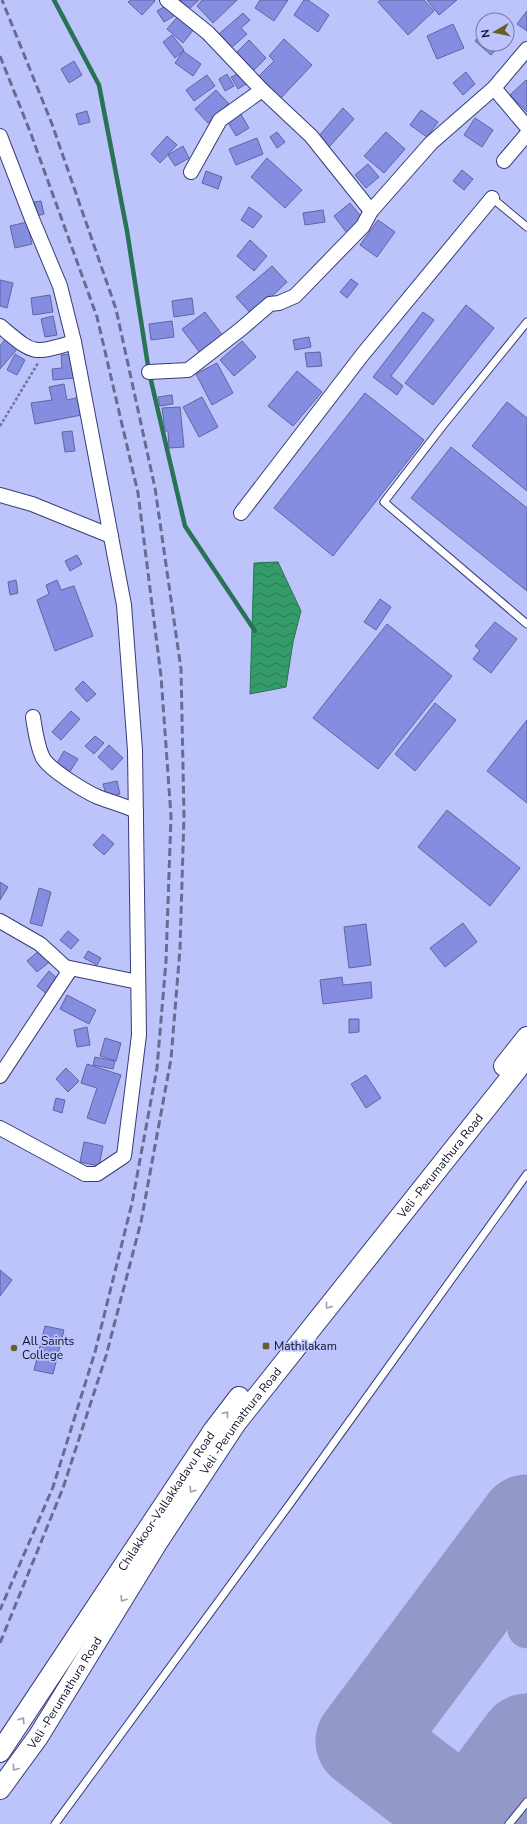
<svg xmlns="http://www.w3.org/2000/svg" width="527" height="1824" font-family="'Nunito Sans',sans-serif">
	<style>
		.water { fill: url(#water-waves); stroke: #2a7256 }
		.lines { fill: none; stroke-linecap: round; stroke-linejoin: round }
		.stream { stroke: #2a7256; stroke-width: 4.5 }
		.taxiway { stroke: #9298c7; stroke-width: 39 }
		.runway { stroke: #9298c7; stroke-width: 97 }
		.building { fill: #848ddf; stroke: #5f65a3 }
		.service-casing { stroke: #393c76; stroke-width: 9 }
		.minor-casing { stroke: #393c76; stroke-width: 16 }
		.secondary-casing { stroke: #393c76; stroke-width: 22 }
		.path { stroke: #70759e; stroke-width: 2.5; stroke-dasharray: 3 2; stroke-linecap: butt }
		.service { stroke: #fff; stroke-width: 7 }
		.minor { stroke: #fff; stroke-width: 14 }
		.secondary { stroke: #fff; stroke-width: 20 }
		.rail { stroke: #676c93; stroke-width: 3; stroke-dasharray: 8 4; stroke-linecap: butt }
		.oneway { stroke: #9fa0a9 }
		.poi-dot { fill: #685e2b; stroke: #bcc4fb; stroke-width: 1.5 }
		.labels { text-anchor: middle; stroke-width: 3.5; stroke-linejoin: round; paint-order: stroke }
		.street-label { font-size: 12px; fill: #101129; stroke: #bcc4fb }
		.poi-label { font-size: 12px; fill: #101129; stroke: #bcc4fb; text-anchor: start }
	</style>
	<defs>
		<pattern id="water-waves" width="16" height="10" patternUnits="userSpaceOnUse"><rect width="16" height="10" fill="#359b69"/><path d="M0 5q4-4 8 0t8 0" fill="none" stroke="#2b7d56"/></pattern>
	</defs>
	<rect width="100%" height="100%" fill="#bcc4fb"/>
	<path class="water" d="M278 562 301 611 293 642 286 687 250 694 254 563Z"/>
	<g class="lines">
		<path class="stream" d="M54 0 99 85 127 231 149 372 185 526 255 631"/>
		<path class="taxiway" d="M527 1606V1629"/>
		<path class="runway" d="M527 1523 364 1741 468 1821 527 1742"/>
	</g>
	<g class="building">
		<path d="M131 0H154L155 1 142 15 128 2Z"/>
		<path d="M180 0H199L189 9Z"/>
		<path d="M202 0H237L213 23 197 6Z"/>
		<path d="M260 0H288L274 21 255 8Z"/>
		<path d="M304 0H308L329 15 318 32 294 15Z"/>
		<path d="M381 0H424L434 11 408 35 378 2Z"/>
		<path d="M427 0H457L439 15Z"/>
		<path d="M167 5 174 16 164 22 157 11Z"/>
		<path d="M527 11V31L517 24Z"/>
		<path d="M243 13 250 20 241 28 247 34 231 48 219 34Z"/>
		<path d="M179 15 194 29 183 43 167 29Z"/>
		<path d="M453 24 464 48 437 59 427 36Z"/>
		<path d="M483 32V44H501L491 55 475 41Z"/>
		<path d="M172 35 184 50 175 58 163 42Z"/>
		<path d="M284 39 312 65 279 100 256 79 274 61 269 56Z"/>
		<path d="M249 40 266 58 252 72 235 54Z"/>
		<path d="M183 51 201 64 193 76 175 63Z"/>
		<path d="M74 61 82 75 69 83 61 69Z"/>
		<path d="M466 72 475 84 463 95 453 83Z"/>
		<path d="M240 73 246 84 238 89 231 77Z"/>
		<path d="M227 74 234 86 225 91 219 79Z"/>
		<path d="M207 75 215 86 194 101 186 90Z"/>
		<path d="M526 80 527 81V112L510 95Z"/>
		<path d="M216 90 229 104 208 123 195 109Z"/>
		<path d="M343 108 354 119 329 147 318 137Z"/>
		<path d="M421 110 438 122 427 137 410 125Z"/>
		<path d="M87 111 90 122 79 125 76 114Z"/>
		<path d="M239 111 249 128 236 136 226 119Z"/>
		<path d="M475 118 493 130 482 147 464 135Z"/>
		<path d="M277 132 285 142 277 148 270 137Z"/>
		<path d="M386 132 405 149 384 173 364 156Z"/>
		<path d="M167 136 177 145 160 163 151 154Z"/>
		<path d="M257 138 263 154 236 165 229 149Z"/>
		<path d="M183 146 189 158 175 166 168 155Z"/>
		<path d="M267 158 302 190 285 208 251 177Z"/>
		<path d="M368 164 379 177 366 188 355 175Z"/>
		<path d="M462 170 473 179 464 190 453 181Z"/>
		<path d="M206 171 222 177 218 189 202 183Z"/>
		<path d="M41 201 44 214 37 216 34 202Z"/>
		<path d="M350 203 364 220 347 233 334 216Z"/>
		<path d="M249 207 262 216 253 228 241 220Z"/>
		<path d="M323 210 325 222 305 225 303 213Z"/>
		<path d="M378 220 395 232 377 257 360 245Z"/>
		<path d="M27 222 32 244 15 248 10 226Z"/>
		<path d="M250 240 267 256 254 271 237 256Z"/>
		<path d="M272 266 287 282 252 315 236 297Z"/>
		<path d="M351 279 358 284 347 298 340 292Z"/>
		<path d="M0 280 13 283 7 308 0 306Z"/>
		<path d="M50 295 53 312 33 315 31 298Z"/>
		<path d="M192 298 194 314 174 317 172 301Z"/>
		<path d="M466 305 494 328 433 405 405 383Z"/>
		<path d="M205 312 223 336 200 353 182 329Z"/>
		<path d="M423 312 434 320 391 376 403 386 397 395 373 377Z"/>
		<path d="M53 316 57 335 45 337 41 319Z"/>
		<path d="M172 321 174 337 151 340 149 324Z"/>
		<path d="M309 337 311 347 295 350 293 340Z"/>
		<path d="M6 338 18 348 0 369V346Z"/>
		<path d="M242 341 256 357 234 376 220 360Z"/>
		<path d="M320 352 322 366 307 367 305 353Z"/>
		<path d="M15 354 25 360 17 375 7 370Z"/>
		<path d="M72 354 75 378 53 380 52 369 62 368 61 355Z"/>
		<path d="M217 363 233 393 212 405 196 374Z"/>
		<path d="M297 371 322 392 293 426 268 406Z"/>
		<path d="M64 384 67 400 84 396 87 414 35 424 31 403 52 400 49 387Z"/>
		<path d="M365 393 424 440 333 556 274 508Z"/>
		<path d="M172 395 173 404 160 406 158 397Z"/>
		<path d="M202 397 218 427 199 437 183 407Z"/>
		<path d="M507 402 527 418V491L472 446Z"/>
		<path d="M180 407 184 447 169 448 168 431H165L162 408Z"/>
		<path d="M72 431 75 451 65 452 62 432Z"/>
		<path d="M451 447 527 508V591L411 498Z"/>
		<path d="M77 555 82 564 70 571 65 561Z"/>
		<path d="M16 580 18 593 10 595 8 582Z"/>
		<path d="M57 580 61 590 74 586 93 636 55 651 37 600 49 594 46 585Z"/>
		<path d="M380 599 391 607 376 630 364 622Z"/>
		<path d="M495 622 517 639 491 673 473 659 480 650 475 646Z"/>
		<path d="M387 624 452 676 378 769 313 718Z"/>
		<path d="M83 681 96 694 87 702 75 689Z"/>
		<path d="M435 703 456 720 415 771 395 754Z"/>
		<path d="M71 711 80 719 61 740 52 732Z"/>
		<path d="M527 720V803L487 771Z"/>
		<path d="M95 736 104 743 94 754 85 746Z"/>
		<path d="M109 745 123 758 112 770 98 757Z"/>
		<path d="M64 751 78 759 67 776 54 768Z"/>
		<path d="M117 781 120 794 107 798 103 784Z"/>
		<path d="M447 810 520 868 490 906 418 847Z"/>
		<path d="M103 834 114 844 104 855 93 845Z"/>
		<path d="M0 882 8 887 0 900Z"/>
		<path d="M39 888 51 892 42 926 30 923Z"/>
		<path d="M463 923 477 942 445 967 430 948Z"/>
		<path d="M366 924 371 965 349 968 344 927Z"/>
		<path d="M68 931 79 940 71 949 60 940Z"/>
		<path d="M42 948 52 960 37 972 27 961Z"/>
		<path d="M88 951 101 958 97 965 84 958Z"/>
		<path d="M49 971 60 981 48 995 37 986Z"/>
		<path d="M342 977 343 985 371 982 372 998 323 1004 320 980Z"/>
		<path d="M67 995 96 1010 89 1024 60 1009Z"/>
		<path d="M349 1019H359V1032L349 1033Z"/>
		<path d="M87 1027 90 1045 77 1047 74 1030Z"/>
		<path d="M105 1038 121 1043 116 1061 100 1056Z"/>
		<path d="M95 1057 115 1061 113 1069 93 1065Z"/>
		<path d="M87 1064 121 1075 105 1124 87 1118 97 1088 81 1083Z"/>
		<path d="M66 1068 79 1081 68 1092 56 1079Z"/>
		<path d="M366 1075 381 1098 366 1108 351 1084Z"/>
		<path d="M56 1098 65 1100 62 1113 53 1110Z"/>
		<path d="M84 1142 103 1146 99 1166 80 1162Z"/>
		<path d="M0 1270 12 1280 0 1296Z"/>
		<path d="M45 1326 64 1330 53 1374 34 1370Z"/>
	</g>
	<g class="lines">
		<defs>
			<g id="service">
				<path d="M492 198 527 227"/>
				<path d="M527 322 441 428 384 502 527 624"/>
				<path d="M55 1824 292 1501 527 1174"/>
				<path d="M509 1824 527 1802"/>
			</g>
			<g id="minor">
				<path d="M167 0 208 33 262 90 311 136 371 211"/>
				<path d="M494 88 527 127"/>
				<path d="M0 136 32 219 60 286 74 342 124 605 135 750 139 1035 124 1156 97 1174H85L0 1128"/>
				<path d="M504 161 527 134"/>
				<path d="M191 172 220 120 262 90"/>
				<path d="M0 326C34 354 31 355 74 342"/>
				<path d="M149 372 188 370 241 329 270 304 279 303 295 296 363 226 371 211 431 143 494 88 527 49"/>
				<path d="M0 495 32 504 111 536"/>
				<path d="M241 513 363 354 492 198"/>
				<path d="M33 717C35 730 37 746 43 758 50 770 86 792 98 797 111 802 124 805 136 811"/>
				<path d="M0 921 40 944 65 967 68 973 0 1076"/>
				<path d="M65 967 138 982"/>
			</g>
			<g id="secondary">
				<path d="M504 1066 527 1037"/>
				<path id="s1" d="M0 1752 213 1431 239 1397"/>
				<path id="s2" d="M0 1789 38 1737 157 1543 236 1423 527 1057"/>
			</g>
		</defs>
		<use href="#service" class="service-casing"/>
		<use href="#minor" class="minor-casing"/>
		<use href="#secondary" class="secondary-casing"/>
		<path class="path" d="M0 426 38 363"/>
		<use href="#service" class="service"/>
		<use href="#minor" class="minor"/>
		<use href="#secondary" class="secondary"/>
		<g class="rail">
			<path d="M0 56 31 134 97 317 138 493 161 676 171 816 166 961 157 1068 132 1203 95 1352 53 1487 0 1610"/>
			<path d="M0 1643 63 1488 106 1356 141 1222 171 1059 180 949 184 816 181 669 155 488 116 309 52 124 2 0"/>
		</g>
	</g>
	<defs><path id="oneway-chevron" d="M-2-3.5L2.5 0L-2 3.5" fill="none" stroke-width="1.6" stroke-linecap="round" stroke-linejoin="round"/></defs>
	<g class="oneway">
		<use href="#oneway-chevron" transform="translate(328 1306) rotate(129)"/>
		<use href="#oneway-chevron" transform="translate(226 1414) rotate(-52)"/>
		<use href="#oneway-chevron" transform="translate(192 1490) rotate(123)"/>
		<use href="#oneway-chevron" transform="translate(123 1599) rotate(122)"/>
		<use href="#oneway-chevron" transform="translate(22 1720) rotate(-57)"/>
		<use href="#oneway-chevron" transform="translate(15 1768) rotate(126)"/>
	</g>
	<g class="poi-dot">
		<rect x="262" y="1342" width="8" height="8" rx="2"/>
		<circle cx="14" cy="1348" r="4"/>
	</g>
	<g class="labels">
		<g class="street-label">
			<text dy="4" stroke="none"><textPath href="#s2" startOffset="764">Veli -Perumathura Road</textPath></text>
			<text dy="4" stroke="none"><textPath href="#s2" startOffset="440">Veli -Perumathura Road</textPath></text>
			<text dy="4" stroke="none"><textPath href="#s1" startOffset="301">Chilakkoor-Vallakkadavu Road</textPath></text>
			<text dy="4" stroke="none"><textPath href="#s2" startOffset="116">Veli -Perumathura Road</textPath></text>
		</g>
		<g class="poi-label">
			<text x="22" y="1345">All Saints<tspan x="22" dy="14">College</tspan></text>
			<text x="274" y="1350">Mathilakam</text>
		</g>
	</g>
	<g transform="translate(495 32) rotate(261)"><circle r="19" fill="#bcc4fb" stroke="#777ca7"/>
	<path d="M0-3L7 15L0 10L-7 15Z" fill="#685e2b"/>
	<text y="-6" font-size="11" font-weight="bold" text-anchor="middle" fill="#101129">N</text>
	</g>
</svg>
